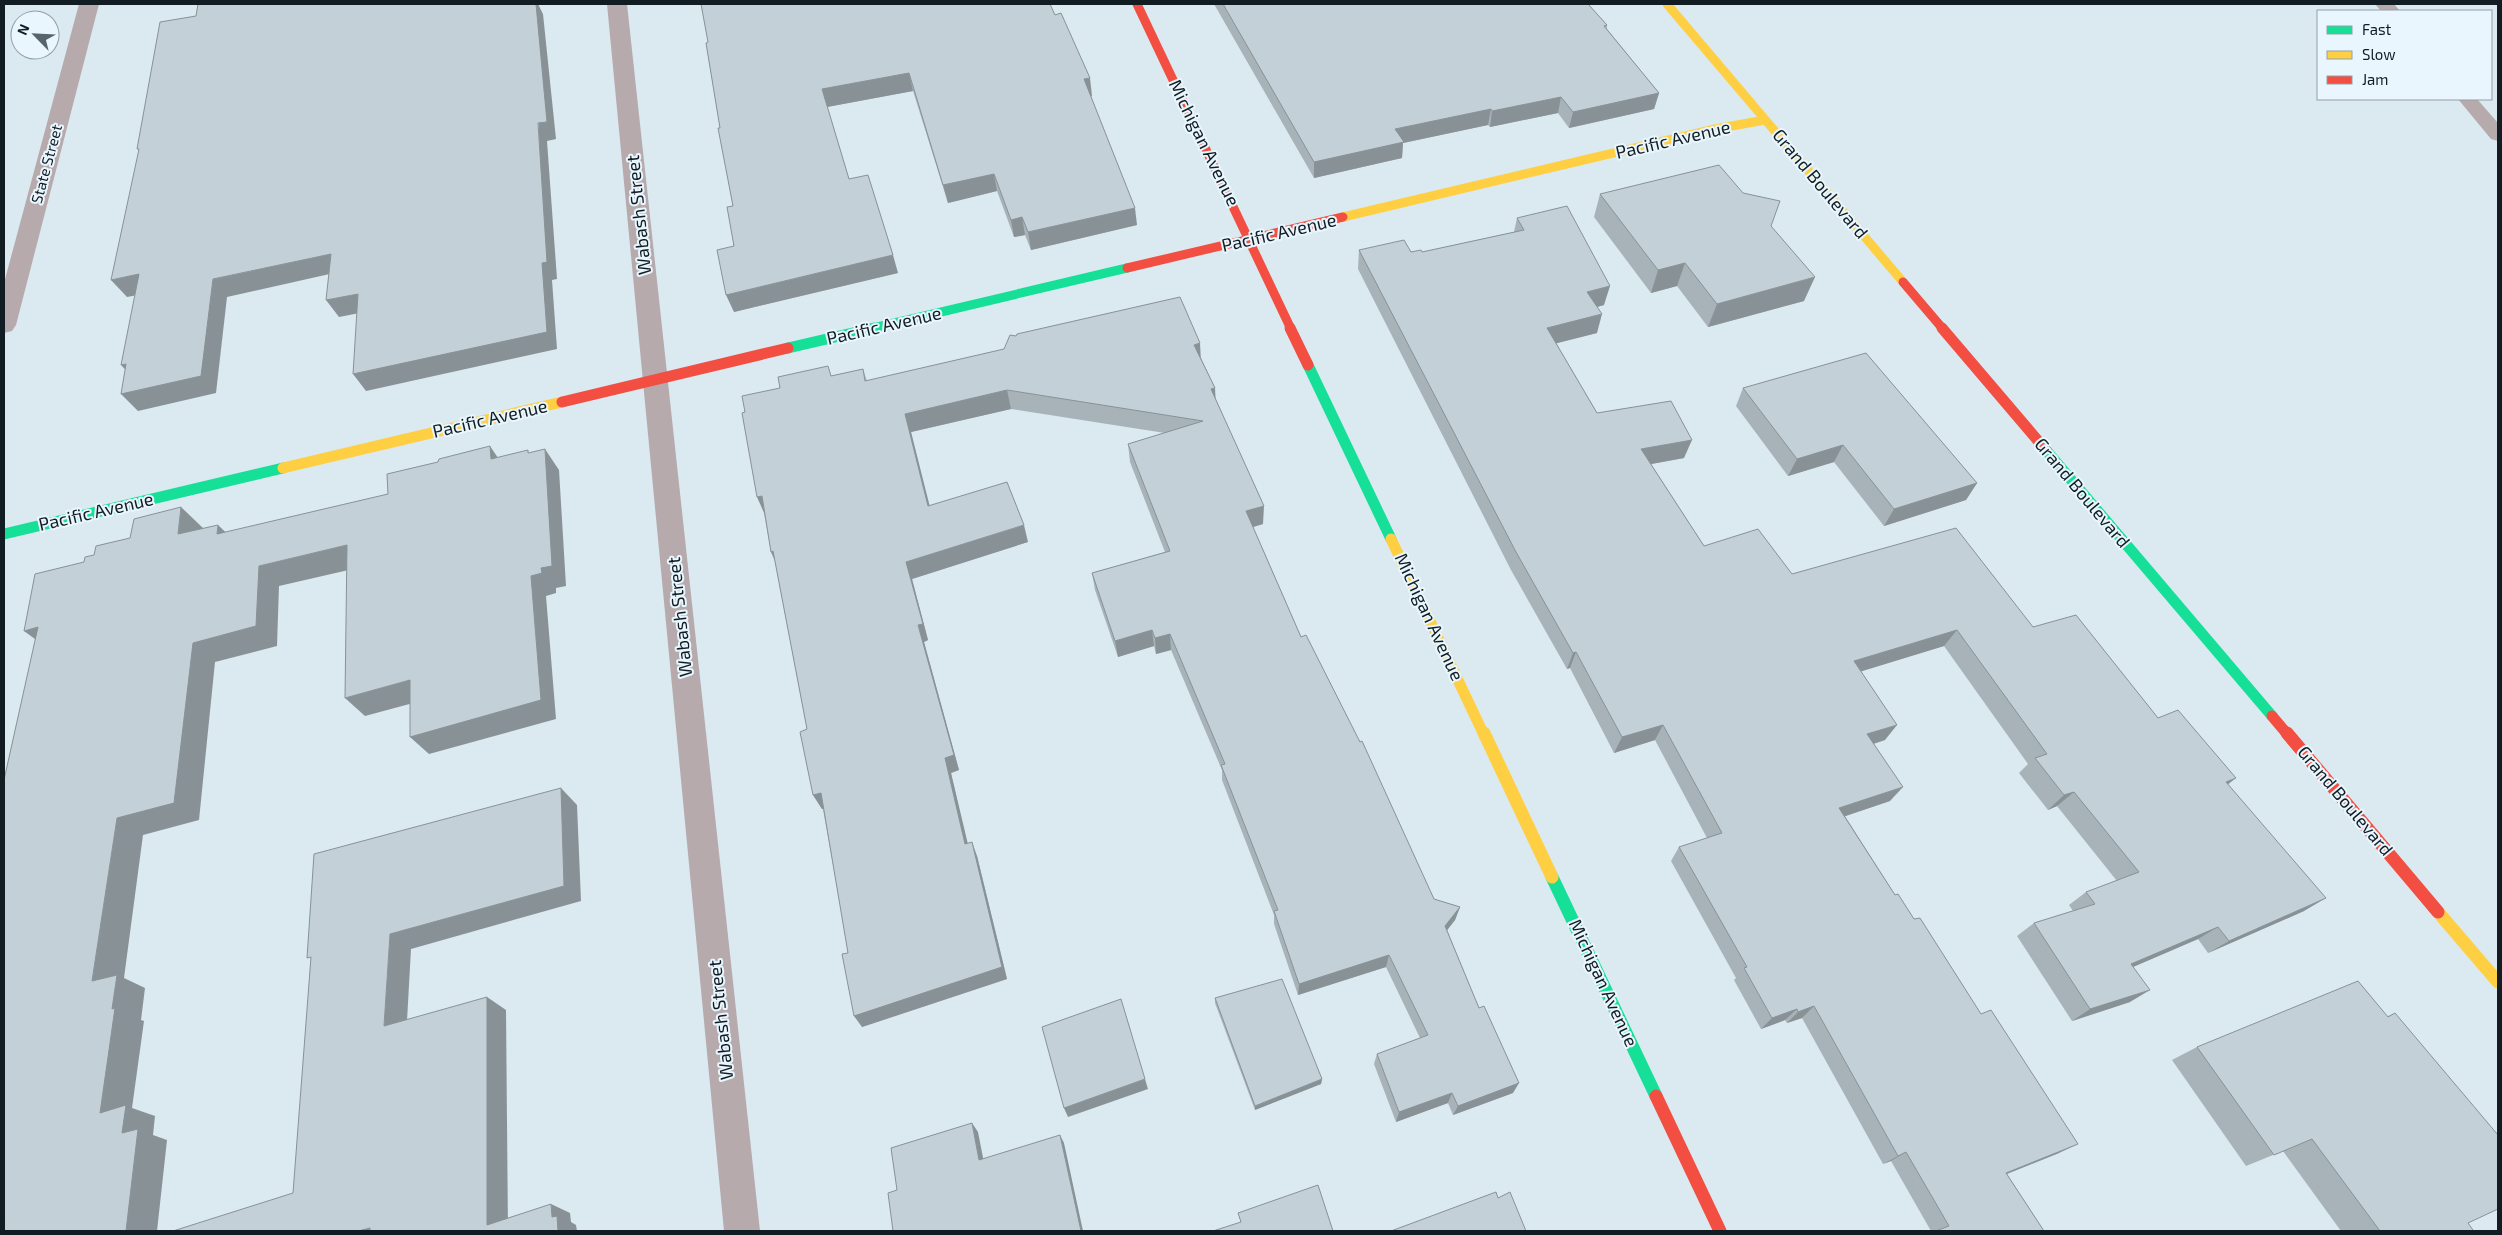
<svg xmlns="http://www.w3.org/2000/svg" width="2502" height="1235" font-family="'Exo 2',sans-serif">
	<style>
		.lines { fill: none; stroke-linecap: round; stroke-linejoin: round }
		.lane { fill: #b6aaad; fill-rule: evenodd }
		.street { fill: #b6aaad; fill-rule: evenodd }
		.fast-far2 { stroke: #16e098; stroke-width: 9 }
		.fast-far1 { stroke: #16e098; stroke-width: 11 }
		.fast { stroke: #16e098; stroke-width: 13 }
		.slow-far2 { stroke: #ffcf43; stroke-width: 9 }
		.slow-far1 { stroke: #ffcf43; stroke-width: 11 }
		.slow { stroke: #ffcf43; stroke-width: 13 }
		.jam-far2 { stroke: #f24e42; stroke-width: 9 }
		.jam-far1 { stroke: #f24e42; stroke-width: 11 }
		.jam { stroke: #f24e42; stroke-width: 13 }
		.wall { fill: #a8b3b9 }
		.shaded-wall { fill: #889296 }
		.building { fill: #c3d0d7; stroke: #889296 }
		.labels { text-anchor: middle; stroke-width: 4; stroke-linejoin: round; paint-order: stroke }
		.far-street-label { font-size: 15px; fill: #111c23; stroke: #e9f6fe }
		.street-label { font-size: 18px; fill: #111c23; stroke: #e9f6fe }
	</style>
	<rect width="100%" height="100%" fill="#dbe9f1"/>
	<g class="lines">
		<g class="lane">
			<path d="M2375 4H2394L2400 11H2381Z"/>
			<path d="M2458 99H2477L2498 123V141L2491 139Z"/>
		</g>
		<g class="street">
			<path d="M79 4H99L16 325 12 331 4 333V283Z"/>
			<path d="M607 4H627L760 1231H724Z"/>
		</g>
		<path class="fast-far2" d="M869 329 1127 268"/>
		<g class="fast-far1">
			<path d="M788 348 874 328"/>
			<path d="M1308 365 1391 539"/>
			<path d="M2045 449 2272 716"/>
			<path d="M4 534 283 468"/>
		</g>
		<path class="fast" d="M1552 877 1656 1096"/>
		<g class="slow-far2">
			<path d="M1667 4 1903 282"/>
			<path d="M1343 217 1715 129 1765 120"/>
		</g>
		<g class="slow-far1">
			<path d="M283 468 562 402"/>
			<path d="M1391 539 1484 735"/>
		</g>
		<g class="slow">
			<path d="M1484 733 1552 877"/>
			<path d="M2438 912 2498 982"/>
		</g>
		<g class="jam-far2">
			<path d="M1137 4 1291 329"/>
			<path d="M1127 268 1343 217"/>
			<path d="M1903 282 1943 329"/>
		</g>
		<g class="jam-far1">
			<path d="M1290 328 1308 365"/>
			<path d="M1942 328 2045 449"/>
			<path d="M562 402 788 348"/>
			<path d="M2272 716 2288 735"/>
		</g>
		<g class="jam">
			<path d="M2287 733 2438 912"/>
			<path d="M1656 1096 1720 1231"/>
		</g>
	</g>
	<g class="wall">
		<path d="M1214 4H1588L1607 25V29L1659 93 1654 109 1569 128 1558 113 1490 127 1488 125 1403 143 1402 158 1314 178Z"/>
		<path d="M706 43 1092 96H1091L1137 225 1031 250 1025 235 1014 237 997 191 948 203 913 91 827 107 849 179 898 273 734 312 733 206Z"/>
		<path d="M1600 194 1771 226 1804 301 1708 327 1677 286 1651 293 1594 217Z"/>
		<path d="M1517 218 1604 305 1597 307V333L1556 343 1597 413 1684 458 1651 464 1704 546 1792 574 2033 627 2158 718 2228 784 2304 911 2208 953 2198 939 2133 967 2130 1002 2072 1021 2017 936 2034 923 2073 911 2069 905 2086 892 2117 881 2057 806 2048 810 2019 773 2028 764 1944 646 1861 671 1885 740 1874 744 1890 801 1845 816 2059 1153 2007 1174 2044 1231H1931L1891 1161 1883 1164 1802 1018 1787 1023 1785 1020 1761 1029 1734 980 1736 978 1671 861 1679 847 1707 838 1655 740 1614 753 1570 668 1567 669 1511 570 1358 269 1359 250 1422 252 1514 232Z"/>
		<path d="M1201 358 1215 388V398L1263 524 1253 527 1301 637 1434 899 1460 907 1455 920 1447 930 1513 1093 1453 1115 1448 1103 1396 1122 1374 1064 1377 1054 1420 1038 1386 967 1298 995 1274 924V915L1222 780V770L1171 650 1156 654 1154 646 1118 657 1095 590 1092 573 1165 552 1130 462 1128 444 1165 433 1011 409 911 432 929 506 1028 542 912 579 928 640 924 642 959 770 951 773 967 843 977 856 1007 979 862 1027 823 809H822L813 795 807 729 775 561 771 552 764 513 745 412 832 376 863 369 867 381Z"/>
		<path d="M1743 388 1977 483 1966 500 1884 526 1834 462 1788 476 1736 406Z"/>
		<path d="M1215 998 1322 1079 1321 1084 1255 1110 1215 1003Z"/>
		<path d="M2395 1013 2468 1223 2472 1231H2341L2283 1151 2246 1166 2172 1060 2197 1047 2388 1016Z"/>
	</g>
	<g class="shaded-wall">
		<path d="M536 4H538L543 14 556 139 547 141 557 279 552 280 557 349 366 391 353 374 542 263Z"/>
		<path d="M909 73 913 91 827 107 822 89Z"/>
		<path d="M1090 78 1092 96 1086 97 1084 79Z"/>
		<path d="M1659 93 1654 109 1569 128 1573 112Z"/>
		<path d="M1561 97 1558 113 1490 127 1492 111Z"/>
		<path d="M1491 109 1488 125 1403 143 1402 158 1314 178V162L1395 129Z"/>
		<path d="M994 174 997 191 948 203 943 185Z"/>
		<path d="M1135 208 1137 225 1031 250 1028 232Z"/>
		<path d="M1022 217 1025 235 1014 237 1011 220Z"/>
		<path d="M331 254 343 271 227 297 216 393 138 411 121 394 213 279Z"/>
		<path d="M893 255 898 273 734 312 726 295Z"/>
		<path d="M1685 263 1677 286 1651 293 1658 270Z"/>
		<path d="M139 274 154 292 127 297 111 280Z"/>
		<path d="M1815 277 1804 301 1708 327 1717 304Z"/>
		<path d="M1610 286 1604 305 1582 311 1587 292Z"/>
		<path d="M358 294 370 311 339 317 326 300Z"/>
		<path d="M1602 314 1597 333 1542 347 1547 328Z"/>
		<path d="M1200 343 1201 362 1194 345Z"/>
		<path d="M126 364 137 382 121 365Z"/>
		<path d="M1215 388 1216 406 1211 389Z"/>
		<path d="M1007 390 1011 409 911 432 934 523 928 506 905 414Z"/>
		<path d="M1692 440 1684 458 1635 467 1641 449Z"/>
		<path d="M1843 445 1834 462 1788 476 1797 459Z"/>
		<path d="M490 446 504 467 491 459Z"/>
		<path d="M545 449 559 470 566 586 556 588V593L546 596 556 719 429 754 410 737 531 576Z"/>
		<path d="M1977 483 1966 500 1884 526 1894 509Z"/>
		<path d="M762 496 765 515 757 497Z"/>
		<path d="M1264 506 1263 524 1246 529V511Z"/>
		<path d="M181 507 203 528 200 555 178 534Z"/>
		<path d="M218 525 239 545 217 534Z"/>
		<path d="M1024 525 1028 542 912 579 928 640 924 642 959 770 951 773 971 857 965 844 945 758 906 562Z"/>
		<path d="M347 545 366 566 279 586 277 646 215 662 199 820 143 835 124 978 145 988 141 1020 144 1021 132 1108 155 1116 153 1135 167 1140 157 1231H126L122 1133 100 1113 112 1009 92 981 117 818 193 643 259 566Z"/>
		<path d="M773 551 779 569 771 552Z"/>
		<path d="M38 627 50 650 24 631Z"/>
		<path d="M1152 630 1154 646 1118 657 1115 641Z"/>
		<path d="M1957 630 1944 646 1843 677 1854 661Z"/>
		<path d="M1170 634 1171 650 1156 654 1155 638Z"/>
		<path d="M1576 652 1570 668 1567 669 1573 653Z"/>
		<path d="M410 680 428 699 365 716 345 698Z"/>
		<path d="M1663 725 1655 740 1614 753 1622 737Z"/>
		<path d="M1897 725 1885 740 1855 749 1867 734Z"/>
		<path d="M2236 778 2217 793 2226 782Z"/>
		<path d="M1903 787 1890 801 1828 822 1839 808Z"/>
		<path d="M561 788 577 805 581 901 411 949 406 1039 384 1026 390 934Z"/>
		<path d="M2074 792 2057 806 2048 810 2064 795Z"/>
		<path d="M821 793 829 807 822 809 813 795Z"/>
		<path d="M972 842 977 856 1007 979 862 1027 854 1016Z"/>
		<path d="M2326 898 2304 911 2208 953 2229 941Z"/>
		<path d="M1460 907 1455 920 1441 938 1445 926Z"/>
		<path d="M2218 927 2198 939 2112 976 2131 964Z"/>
		<path d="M1389 955 1386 967 1298 995 1299 984Z"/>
		<path d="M2150 990 2130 1002 2072 1021 2090 1009Z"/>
		<path d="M487 997 506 1010 508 1231 487 1225Z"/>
		<path d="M1814 1006 1802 1018 1787 1023 1798 1012Z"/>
		<path d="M1797 1009 1785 1020 1761 1029 1772 1018Z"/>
		<path d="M1145 1079 1148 1089 1068 1117 1064 1108Z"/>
		<path d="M1322 1079 1321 1084 1255 1110V1106Z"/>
		<path d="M1519 1083 1513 1093 1453 1115 1458 1106Z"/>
		<path d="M1452 1093 1448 1103 1396 1122 1399 1112Z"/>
		<path d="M972 1123 978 1132 985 1168 979 1160Z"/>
		<path d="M1060 1135 1064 1143 1083 1231H1081Z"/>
		<path d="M2078 1144 2059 1153 1989 1181 2006 1173Z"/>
		<path d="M1906 1152 1891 1161 1883 1164 1898 1156Z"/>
		<path d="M551 1204 570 1213 571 1222 576 1225 577 1231H558L552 1217Z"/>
		<path d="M370 1228 381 1231H358Z"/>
	</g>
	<g class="building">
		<path d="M198 4H536L547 122 538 123 547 262 542 263 547 332 353 374 358 294 326 300 331 254 213 279 201 376 121 394 126 364 121 365 139 274 111 280 139 149H137L160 22 196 16Z"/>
		<path d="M701 4H1050L1055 15 1061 13 1090 78 1084 79 1135 208 1028 232 1022 217 1011 220 994 174 943 185 909 73 822 89 849 179 868 175 893 255 726 295 717 250 734 246 727 207 733 206 718 128H720L706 43 708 42Z"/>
		<path d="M1223 4H1588L1607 25 1604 26 1659 93 1573 112 1561 97 1492 111 1491 109 1395 129 1404 142 1314 162Z"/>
		<path d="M1719 165 1743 193 1780 201 1771 226 1815 277 1717 304 1685 263 1658 270 1600 194Z"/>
		<path d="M1567 206 1610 286 1587 292 1602 314 1547 328 1597 413 1671 401 1692 440 1641 449 1704 546 1758 529 1792 574 1956 528 2033 627 2076 615 2158 718 2178 710 2236 778 2226 782 2326 898 2229 941 2218 927 2131 964 2150 990 2090 1009 2034 923 2095 904 2086 892 2139 872 2074 792 2064 795 2035 758 2047 754 1957 630 1854 661 1897 725 1867 734 1903 787 1839 808 1895 895 1898 894 1914 919 1920 918 1981 1014 1991 1010 2078 1144 2006 1173 2044 1231H1936L1949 1226 1906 1152 1898 1156 1814 1006 1798 1012 1797 1009 1772 1018 1744 968 1747 967 1679 847 1722 833 1663 725 1622 737 1576 652 1573 653 1516 552 1359 250 1404 240 1411 252 1421 250 1422 252 1524 230 1517 218Z"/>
		<path d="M1180 297 1200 343 1194 345 1215 388 1211 389 1264 506 1246 511 1301 637 1306 635 1360 742 1362 741 1434 899 1460 907 1445 926 1479 1008 1484 1006 1519 1083 1458 1106 1452 1093 1399 1112 1377 1054 1428 1035 1389 955 1299 984 1274 911 1278 910 1221 765 1225 764 1170 634 1155 638 1152 630 1115 641 1092 573 1170 551 1128 444 1203 421 1007 390 905 414 928 506 1007 482 1024 525 906 562 923 624 918 625 954 755 945 758 965 844 972 842 1002 967 854 1016 842 954 848 953 821 793 813 795 800 732 807 729 773 551 771 552 762 496 757 497 742 413 745 412 742 396 780 388 778 377 828 366 831 376 863 369 865 381 1004 349 1010 335 1016 336 1017 334Z"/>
		<path d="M1866 353 1977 483 1894 509 1843 445 1797 459 1743 388Z"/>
		<path d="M490 446 491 459 528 450V453L545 449 552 566 541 568 542 573 531 576 541 700 410 737V680L345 698 347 545 259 566 256 626 193 643 174 803 117 818 92 981 117 975 112 1009 115 1008 100 1113 126 1105 122 1133 138 1129 126 1231H4V780L38 627 24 631 35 574 84 562 85 557 94 555 96 546 130 538 134 519 181 507 178 534 218 525 217 534 388 494 387 474 438 462 439 459Z"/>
		<path d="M561 788 564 886 390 934 384 1026 487 997V1225L551 1204 552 1217 557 1216 558 1231H370V1228L358 1231H173L293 1193 311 957 307 958 314 854Z"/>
		<path d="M1282 979 1322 1079 1255 1106 1215 998Z"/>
		<path d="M2358 981 2388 1017 2395 1013 2498 1135V1209L2468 1223 2473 1230 2472 1231H2380L2312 1139 2274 1155 2197 1047Z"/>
		<path d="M1121 999 1145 1079 1064 1108 1042 1027Z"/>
		<path d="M972 1123 979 1160 1060 1135 1081 1231H893L888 1193 897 1190 891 1148Z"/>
		<path d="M1318 1185 1333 1231H1213L1241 1222 1238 1213Z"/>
		<path d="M1496 1192 1498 1198 1510 1192 1526 1231H1391Z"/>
	</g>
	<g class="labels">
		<g class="far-street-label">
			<text transform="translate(47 164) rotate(-75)" y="5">State Street</text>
		</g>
		<g class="street-label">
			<text transform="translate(1673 140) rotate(-13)" y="6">Pacific Avenue</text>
			<text transform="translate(1204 143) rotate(64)" y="6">Michigan Avenue</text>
			<text transform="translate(1820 184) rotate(50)" y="6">Grand Boulevard</text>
			<text transform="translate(639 215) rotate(-96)" y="6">Wabash Street</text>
			<text transform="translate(1279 233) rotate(-13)" y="6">Pacific Avenue</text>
			<text transform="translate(884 326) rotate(-13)" y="6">Pacific Avenue</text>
			<text transform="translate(490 419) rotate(-13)" y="6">Pacific Avenue</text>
			<text transform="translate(2082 493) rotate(50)" y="6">Grand Boulevard</text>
			<text transform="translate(96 512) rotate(-13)" y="6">Pacific Avenue</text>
			<text transform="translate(680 617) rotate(-96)" y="6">Wabash Street</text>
			<text transform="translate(1429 617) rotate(65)" y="6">Michigan Avenue</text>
			<text transform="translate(2345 801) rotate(50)" y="6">Grand Boulevard</text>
			<text transform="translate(1603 983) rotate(65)" y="6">Michigan Avenue</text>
			<text transform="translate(721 1020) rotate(-96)" y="6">Wabash Street</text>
		</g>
	</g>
	<rect width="2502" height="1235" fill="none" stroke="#111c23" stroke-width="10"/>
	<rect x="2317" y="10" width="175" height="90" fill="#e9f6fe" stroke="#939fa6"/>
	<rect x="2327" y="26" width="25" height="8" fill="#16e098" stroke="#939fa6"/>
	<text x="2362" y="35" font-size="15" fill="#111c23">Fast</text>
	<rect x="2327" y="51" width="25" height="8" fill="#ffcf43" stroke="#939fa6"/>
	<text x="2362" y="60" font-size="15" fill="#111c23">Slow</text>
	<rect x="2327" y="76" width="25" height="8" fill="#f24e42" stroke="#939fa6"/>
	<text x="2362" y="85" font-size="15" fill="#111c23">Jam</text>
	<g transform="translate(35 35) rotate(294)"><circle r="24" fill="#e9f6fe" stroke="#939fa6"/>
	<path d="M0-4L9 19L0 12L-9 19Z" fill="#58646b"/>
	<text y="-8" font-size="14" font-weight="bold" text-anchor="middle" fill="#111c23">N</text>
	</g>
</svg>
